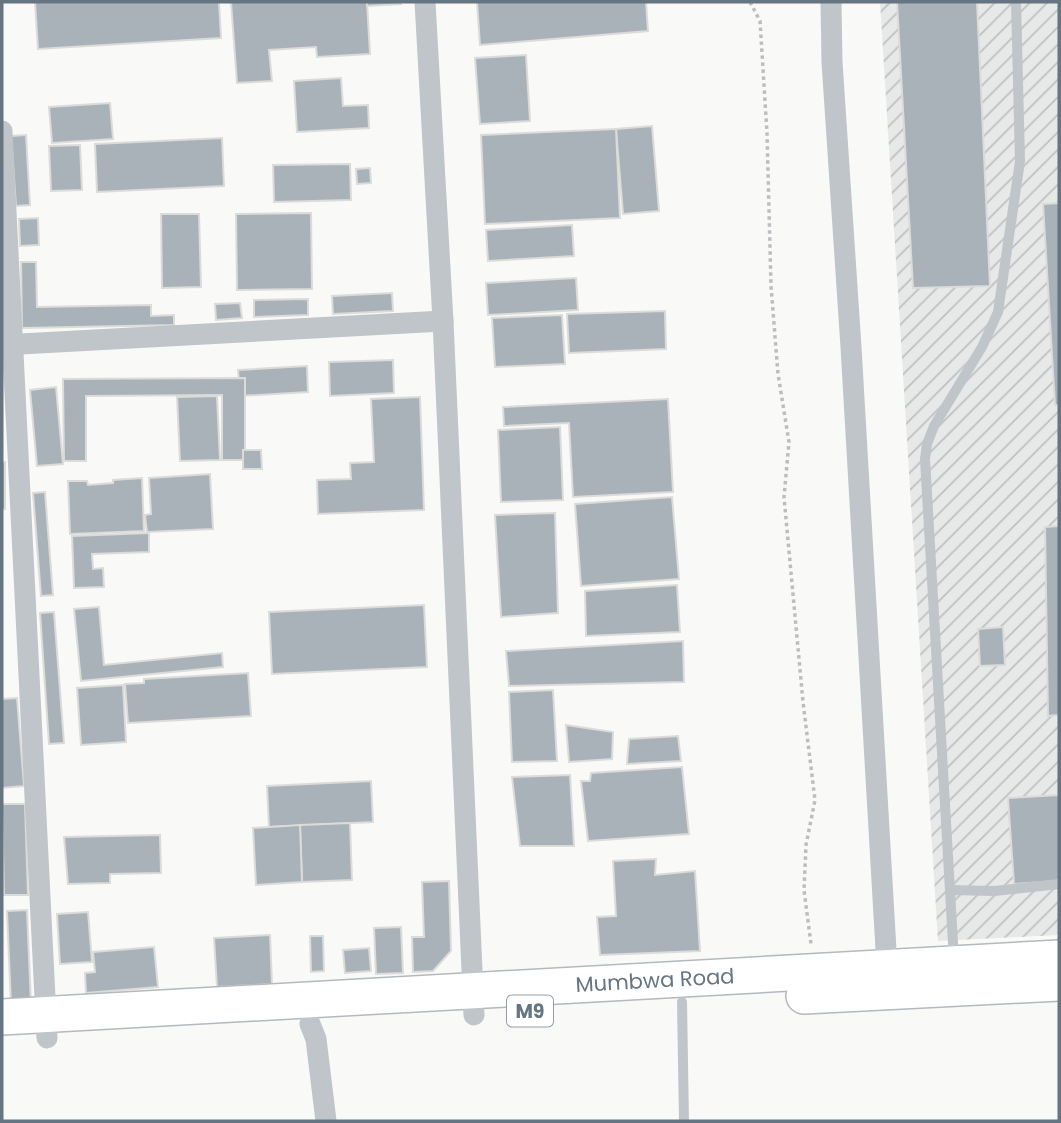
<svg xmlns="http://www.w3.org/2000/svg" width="1061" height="1123" font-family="Poppins,sans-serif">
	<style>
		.industrial { fill: url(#industrial-furrows) }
		.building { fill: #a9b2b8; stroke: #dbdbd9; stroke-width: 2 }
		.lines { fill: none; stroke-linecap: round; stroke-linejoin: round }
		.primary-casing { stroke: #b4b9bd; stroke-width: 38 }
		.path { stroke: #bbbec1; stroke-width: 3.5; stroke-dasharray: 3.5 3.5; stroke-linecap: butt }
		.lane { stroke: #c0c5c9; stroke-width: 10 }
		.street { stroke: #c0c5c9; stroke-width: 21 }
		.primary { stroke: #fff; stroke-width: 35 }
		.labels { text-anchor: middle; stroke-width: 7; stroke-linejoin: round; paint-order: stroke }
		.shield { fill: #fff; stroke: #939ea7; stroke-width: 2 }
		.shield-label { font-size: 19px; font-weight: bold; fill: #657581 }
		.street-label { font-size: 21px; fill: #657581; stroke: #fff }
	</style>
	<defs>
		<pattern id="industrial-furrows" width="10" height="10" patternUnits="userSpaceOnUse" patternTransform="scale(1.75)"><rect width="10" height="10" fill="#e7e8e8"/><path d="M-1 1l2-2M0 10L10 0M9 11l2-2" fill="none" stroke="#bfc1c1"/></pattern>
	</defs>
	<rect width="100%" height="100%" fill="#f9f9f7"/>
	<path class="industrial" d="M880 2H1059V935L938 941Z"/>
	<g class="building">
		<path d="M35 2H219L221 38 38 49Z"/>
		<path d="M231 2H367L370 54 317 57 316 47 269 50 272 81 237 83Z"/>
		<path d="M367 2H400L401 4 367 6Z"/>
		<path d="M477 2H646L648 31 480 45Z"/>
		<path d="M897 2H977L990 286 913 288Z"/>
		<path d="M526 55 530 121 480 124 475 58Z"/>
		<path d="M341 78 343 106 368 105 369 128 297 132 294 81Z"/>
		<path d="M110 103 113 139 52 143 49 107Z"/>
		<path d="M652 126 659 211 623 214 616 129Z"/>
		<path d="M616 129 620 218 485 224 481 135Z"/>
		<path d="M26 135 30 205 16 206 11 136Z"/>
		<path d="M222 138 224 186 97 192 95 144Z"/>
		<path d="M80 145 82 190 51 191 49 146Z"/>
		<path d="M350 164 351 200 274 202 273 165Z"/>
		<path d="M370 168 371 183 357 184 356 169Z"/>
		<path d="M1059 203V405H1055L1043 204Z"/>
		<path d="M311 213 312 289 237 290 236 214Z"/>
		<path d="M161 214H199L201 287 162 288Z"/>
		<path d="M38 218 39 245 20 246 19 219Z"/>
		<path d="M572 225 574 256 488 261 486 230Z"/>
		<path d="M21 262H36L37 307 151 305V316L174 315V325L22 328Z"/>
		<path d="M576 278 578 310 488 315 486 283Z"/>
		<path d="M392 293 393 311 333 314 332 296Z"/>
		<path d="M308 299V315L254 317V300Z"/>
		<path d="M240 303 242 318 216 320 215 304Z"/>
		<path d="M665 311 666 349 569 353 567 314Z"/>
		<path d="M562 315 565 364 495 367 492 318Z"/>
		<path d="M393 360 394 393 330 396 329 362Z"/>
		<path d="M307 366 308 392 240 396 238 370Z"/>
		<path d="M245 378V460H222V395L86 396V461H64L63 379Z"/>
		<path d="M56 387 63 464 37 466 30 390Z"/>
		<path d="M217 396 220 460 180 461 177 397Z"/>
		<path d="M420 397 424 510 318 514 317 480 351 479 350 463 374 462 371 399Z"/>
		<path d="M668 399 673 492 573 497 569 423 504 426 503 407Z"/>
		<path d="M560 427 563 500 501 502 498 430Z"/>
		<path d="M243 450H261L262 469H243Z"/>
		<rect x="2" y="462" width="3" height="47"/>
		<path d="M210 474 213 529 147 532 145 515 151 514 149 478Z"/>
		<path d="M142 478 144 531 70 534 68 481H87L88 485 113 483V480Z"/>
		<path d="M45 492 53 595 41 596 33 493Z"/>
		<path d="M672 497 679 579 581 586 575 504Z"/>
		<path d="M555 513 558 613 501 617 495 515Z"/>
		<path d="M1059 526V715L1048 716 1045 527Z"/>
		<path d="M149 533V552L92 554 93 569 103 568 104 587 74 588 72 536Z"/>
		<path d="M677 585 680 632 586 636 585 591Z"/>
		<path d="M424 605 427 667 272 674 269 612Z"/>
		<path d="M99 607 104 665 222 653 223 667 81 681 74 609Z"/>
		<path d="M54 612 64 743 49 744 40 613Z"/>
		<path d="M1003 627 1005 665 980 666 978 629Z"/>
		<path d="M683 641 684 682 509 686 506 651Z"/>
		<path d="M248 673 251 716 128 723 125 684 144 683V679Z"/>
		<path d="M123 685 126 742 81 745 77 688Z"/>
		<path d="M553 690 557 761 512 762 509 692Z"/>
		<path d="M17 698 24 786 2 788V699Z"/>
		<path d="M566 725 613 732 612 759 569 762Z"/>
		<path d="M678 736 681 761 627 764 629 739Z"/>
		<path d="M682 767 689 834 588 841 581 781H590L591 773Z"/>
		<path d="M570 775 574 846H520L512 777Z"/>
		<path d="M371 781 373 822 269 827 267 786Z"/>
		<path d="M1059 795V881L1014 884 1008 798Z"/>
		<path d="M2 804H25L28 895H4Z"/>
		<path d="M350 823 352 880 302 882 300 825Z"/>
		<path d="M300 825 302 882 256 885 253 828Z"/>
		<path d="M160 835 161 873 110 874V883L68 884 64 837Z"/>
		<path d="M656 859 655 875 695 871 700 951 600 955 597 917 616 916 613 861Z"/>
		<path d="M449 881 451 951 433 971 413 972 412 937H424L422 882Z"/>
		<path d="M27 910 31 1004 11 1005 7 911Z"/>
		<path d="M88 912 92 962 60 964 57 914Z"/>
		<path d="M401 927 403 973 376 974 374 928Z"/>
		<path d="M270 935 272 984 217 987 214 938Z"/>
		<path d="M310 936H323L324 971 311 972Z"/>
		<path d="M154 947 158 987 86 993 85 973 95 972 93 952Z"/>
		<path d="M369 948 371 971 345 973 343 950Z"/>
	</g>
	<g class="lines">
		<defs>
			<g id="primary">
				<path d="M804 996 1059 983"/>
				<path id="s1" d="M2 1017 1059 958"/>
			</g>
		</defs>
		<use href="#primary" class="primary-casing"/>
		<path class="path" d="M750 2 760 21 767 133 771 286 778 374 789 442 784 497 803 702 815 800 806 845 804 890 811 944"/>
		<g class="lane">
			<path d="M950 890 994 891 1059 884"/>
			<path d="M954 960 925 459 927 444 934 426 982 347 998 312 1020 161 1016 2"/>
			<path d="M682 1002 684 1121"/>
		</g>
		<g class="street">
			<path d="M425 2 443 321 474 1015"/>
			<path d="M831 2 832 62 851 347 887 967"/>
			<path d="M2 131 47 1038"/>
			<path d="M2 345 443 321"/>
			<path d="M310 1024 316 1039 326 1121"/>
		</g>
		<use href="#primary" class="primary"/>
	</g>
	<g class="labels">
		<rect class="shield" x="507" y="995.5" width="46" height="31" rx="5"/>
		<g class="shield-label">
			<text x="530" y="1018">M9</text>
		</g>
		<g class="street-label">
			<text dy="7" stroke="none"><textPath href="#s1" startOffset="654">Mumbwa Road</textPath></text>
		</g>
	</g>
	<rect width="1061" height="1123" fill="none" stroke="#657581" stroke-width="7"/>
</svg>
